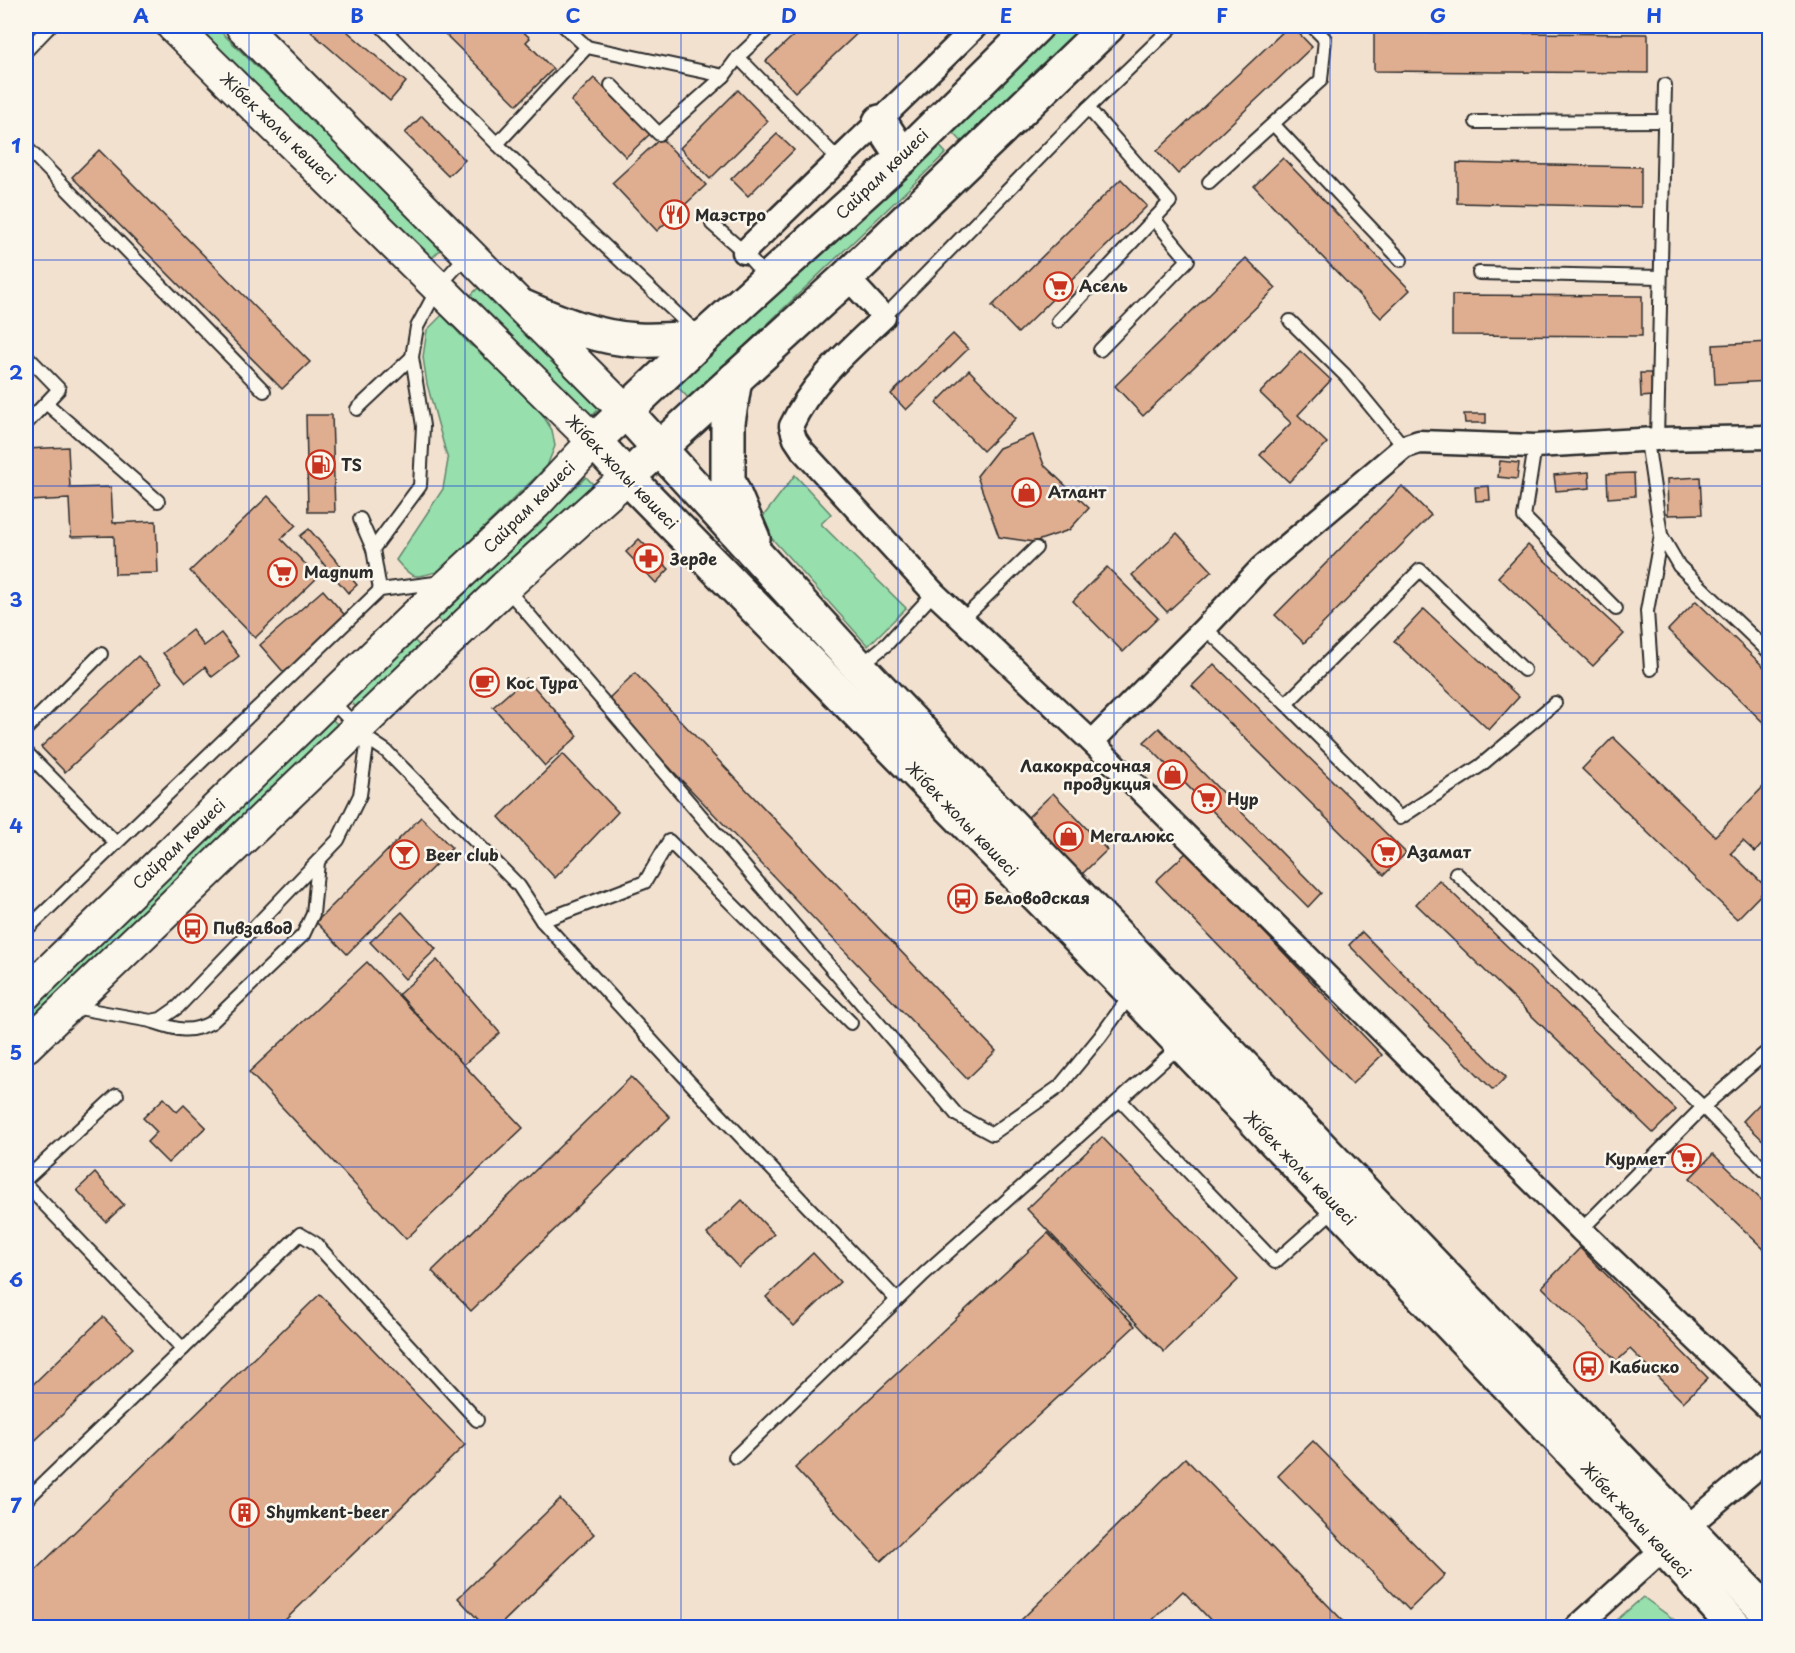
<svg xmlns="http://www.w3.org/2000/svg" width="1795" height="1653" font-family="'Playpen Sans',sans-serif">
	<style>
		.green { fill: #97dfad; stroke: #61856c; stroke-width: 1.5 }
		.building { fill: #dfae90; stroke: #2b2b2b; stroke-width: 1.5 }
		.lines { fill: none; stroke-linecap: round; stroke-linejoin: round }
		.service-casing { stroke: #2b2b2b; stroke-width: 16 }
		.minor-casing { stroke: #2b2b2b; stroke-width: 27 }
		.secondary-casing { stroke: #2b2b2b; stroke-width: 36 }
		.primary-casing { stroke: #2b2b2b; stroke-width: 38 }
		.service { stroke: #fbf7ec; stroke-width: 12 }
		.minor { stroke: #fbf7ec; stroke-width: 22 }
		.secondary { stroke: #fbf7ec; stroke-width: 32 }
		.primary { stroke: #fbf7ec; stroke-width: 33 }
		.rail-casing { stroke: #2b2b2b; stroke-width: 7 }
		.rail { stroke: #fbf7ec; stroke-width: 4.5; stroke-dasharray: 14; stroke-linecap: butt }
		.grid { fill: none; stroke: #1d4ed8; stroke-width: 1.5; stroke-opacity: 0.55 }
		.labels { text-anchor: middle; stroke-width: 5; stroke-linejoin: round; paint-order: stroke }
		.street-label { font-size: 16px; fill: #2b2b2b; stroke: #fbf7ec }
		.poi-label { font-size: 16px; font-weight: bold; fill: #2b2b2b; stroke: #fbf7ec; text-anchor: start }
		.neatline { fill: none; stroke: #1d4ed8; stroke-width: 2 }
		.grid-label { font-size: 20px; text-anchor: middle; font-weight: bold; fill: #1d4ed8 }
	</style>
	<rect width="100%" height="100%" fill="#f3e1d0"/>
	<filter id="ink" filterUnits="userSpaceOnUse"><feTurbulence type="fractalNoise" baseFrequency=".0167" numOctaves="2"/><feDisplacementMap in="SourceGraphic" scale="12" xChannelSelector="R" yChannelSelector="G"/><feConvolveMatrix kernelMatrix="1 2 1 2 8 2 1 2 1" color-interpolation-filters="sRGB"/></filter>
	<g filter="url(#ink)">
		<g class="green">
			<path d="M194 26H215L442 248 432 258Z"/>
			<path d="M1059 26H1087L964 144 951 130Z"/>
			<path d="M933 139 946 153 689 399 677 386Z"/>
			<path d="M481 285 603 405 591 417 469 297Z"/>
			<path d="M442 315 470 345 490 357 537 406 552 430 555 446 547 466 439 571C415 578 412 580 396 560L443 489 448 460 427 384 423 357 427 330Z"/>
			<path d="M795 475 831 514 821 524 906 608 868 646 758 523Z"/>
			<path d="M586 477 593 484 444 626 438 619Z"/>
			<path d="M414 640 421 647 357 708 350 701Z"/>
			<path d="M332 719 339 726 26 1025V1011Z"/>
			<path d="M1643 1597 1680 1624 1676 1627H1609Z"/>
		</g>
		<g class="building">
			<path d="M316 26H341L406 82 390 101 311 32Z"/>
			<path d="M437 26H517L530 38 526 42 553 69 517 105Z"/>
			<path d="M804 26H865L795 92 766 61Z"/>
			<path d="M1289 26H1292L1312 47 1178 174 1157 151Z"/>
			<path d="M1374 32 1648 34V73L1374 71Z"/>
			<path d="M594 78 650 134 626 157 571 101Z"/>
			<path d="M738 90 768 121 710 179 680 148Z"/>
			<path d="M422 116 465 160 448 176 405 133Z"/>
			<path d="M777 134 794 150 748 196 731 179Z"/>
			<path d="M661 138 706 185 657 231 612 183Z"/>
			<path d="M99 150 310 362 282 389 72 177Z"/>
			<path d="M1283 158 1410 290 1381 318 1254 186Z"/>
			<path d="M1457 163 1641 167V207L1457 203Z"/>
			<path d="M1121 179 1147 206 1018 333 992 306Z"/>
			<path d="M1246 258 1276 288 1143 416 1115 386Z"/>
			<path d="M1452 295 1642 296V336L1452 335Z"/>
			<path d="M953 334 968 349 906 410 891 394Z"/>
			<path d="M1770 342V381L1715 384 1713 345Z"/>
			<path d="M1300 351 1331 380 1298 415 1327 443 1289 482 1260 455 1291 423 1260 393Z"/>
			<path d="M969 370 1016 418 983 451 936 403Z"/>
			<path d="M1640 373H1651L1652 396 1641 397Z"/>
			<path d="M1464 414H1486V423H1465Z"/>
			<path d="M306 415H332L335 512H308Z"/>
			<path d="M1033 435 1044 465 1089 508 1069 530 1034 542 999 537 977 476 999 448Z"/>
			<path d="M68 447 70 488 111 487 113 523 156 521 158 573 115 574 114 536 71 537 69 499 28 501 26 449Z"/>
			<path d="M1500 461 1519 463 1517 479 1498 477Z"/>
			<path d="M1589 472 1590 488 1556 491 1554 475Z"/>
			<path d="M1634 473 1635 496 1608 498 1607 474Z"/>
			<path d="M1700 477 1702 514 1668 515 1667 479Z"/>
			<path d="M1402 486 1431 515 1304 643 1275 615Z"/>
			<path d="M1489 486 1490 500 1476 501 1475 487Z"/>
			<path d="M268 496 296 525 281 539 318 577 255 638 190 571Z"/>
			<path d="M309 529 357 585 348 593 300 536Z"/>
			<path d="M1177 533 1212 571 1167 612 1132 575Z"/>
			<path d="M639 539 669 569 656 583 626 552Z"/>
			<path d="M1528 545 1624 634 1593 666 1498 577Z"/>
			<path d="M1107 567 1158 618 1123 652 1073 601Z"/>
			<path d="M323 590 349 620 286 675 260 645Z"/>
			<path d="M1696 601 1770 673V729L1668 630Z"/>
			<path d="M1424 609 1519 697 1489 730 1394 641Z"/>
			<path d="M192 630 204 646 221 633 239 656 212 677 205 667 186 682 163 653Z"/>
			<path d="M138 656 162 682 65 772 41 747Z"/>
			<path d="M1214 664 1406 853 1384 875 1192 686Z"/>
			<path d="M635 673 996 1051 967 1079 606 701Z"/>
			<path d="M526 678 578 736 545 766 493 707Z"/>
			<path d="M1159 728 1321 893 1308 907 1144 742Z"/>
			<path d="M1613 737 1715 836 1764 786 1770 791V836L1755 852 1743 841 1731 853 1767 888 1737 919 1582 769Z"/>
			<path d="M563 754 618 812 555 878 499 817Z"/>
			<path d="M1053 793 1107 850 1080 876 1026 819Z"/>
			<path d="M421 817 452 848 347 954 316 922Z"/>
			<path d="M1187 852 1382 1055 1352 1084 1156 881Z"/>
			<path d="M1439 880 1676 1110 1653 1133 1416 904Z"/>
			<path d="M402 912 436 949 405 979 370 942Z"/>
			<path d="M1362 932 1506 1077 1493 1090 1349 945Z"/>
			<path d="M437 960 500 1033 462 1066 399 994Z"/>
			<path d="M367 962 523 1128 406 1239 249 1072Z"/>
			<path d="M631 1077 670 1117 471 1311 432 1271Z"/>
			<path d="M1770 1093V1147L1743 1121Z"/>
			<path d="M164 1098 177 1112 184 1105 206 1127 168 1163 147 1142 157 1132 143 1118Z"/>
			<path d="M1102 1137 1238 1280 1164 1352 1027 1209Z"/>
			<path d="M1713 1154 1770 1208V1255L1690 1178Z"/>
			<path d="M95 1173 124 1205 106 1222 77 1190Z"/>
			<path d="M742 1200 774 1234 739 1268 707 1234Z"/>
			<path d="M1048 1233 1135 1326 881 1561 795 1468Z"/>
			<path d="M1580 1248 1708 1378 1683 1402 1630 1349 1617 1361 1542 1287Z"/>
			<path d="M813 1253 840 1282 794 1326 766 1297Z"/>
			<path d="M320 1294 465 1445 277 1628H26V1579Z"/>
			<path d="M103 1317 133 1348 26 1449V1391Z"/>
			<path d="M1313 1441 1445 1575 1409 1610 1278 1476Z"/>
			<path d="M1185 1458 1350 1628H1218L1183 1591 1144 1628H1013Z"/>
			<path d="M560 1499 594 1534 497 1628H486L458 1598Z"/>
		</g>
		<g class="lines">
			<defs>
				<g id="service">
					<path d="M381 26 497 144 698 334"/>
					<path d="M564 26 587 47"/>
					<path d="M26 51 50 26"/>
					<path d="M738 57 771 26"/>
					<path d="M611 85 659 134 724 76"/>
					<path d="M1476 122 1663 121"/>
					<path d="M1273 124 1401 260"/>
					<path d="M497 144 587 47 724 76 738 57 838 159"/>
					<path d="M26 147 264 391"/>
					<path d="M1209 182 1321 80 1325 39 1312 26"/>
					<path d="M712 224 744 252 767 278"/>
					<path d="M1479 273 1660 277"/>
					<path d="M884 317 1088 108 1173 26"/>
					<path d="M1058 321 1170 202 1088 108"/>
					<path d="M1290 321 1345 375 1404 447"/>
					<path d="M1100 350 1188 260 1154 219"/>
					<path d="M26 355 59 389 26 424"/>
					<path d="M46 403 158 501"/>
					<path d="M357 409 412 357"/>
					<path d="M1657 439 1665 85"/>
					<path d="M1647 441 1661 535 1647 611 1651 669"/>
					<path d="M1535 446 1524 517 1616 609"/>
					<path d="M360 519 373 549"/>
					<path d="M1661 535 1679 566 1770 653"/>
					<path d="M506 588 957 1115 992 1134 1059 1087 1100 1037 1132 993"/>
					<path d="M380 590 373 549 420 486 423 426 412 357 417 327 439 286 468 254"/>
					<path d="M962 620 1036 548"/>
					<path d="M1205 628 1286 704 1400 818 1480 766 1555 703"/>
					<path d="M860 666 887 644 934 593"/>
					<path d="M330 699 368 739 386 751 519 886 542 921 704 1098 897 1300"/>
					<path d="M1286 704 1420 570 1524 670"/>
					<path d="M26 729 101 654"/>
					<path d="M26 752 116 843"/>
					<path d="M1456 873 1703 1107 1770 1176"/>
					<path d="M542 921 645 882 669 841 851 1023"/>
					<path d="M26 930 380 590 443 582"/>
					<path d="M73 1007 151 1021 161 1019 178 1007 338 840 360 795 368 739"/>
					<path d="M151 1021C175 1029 188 1035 212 1022L303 935 313 914 318 862"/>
					<path d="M1120 1100 1275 1262 1337 1207"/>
					<path d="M26 1179 117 1095"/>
					<path d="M26 1185 183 1349 300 1234 315 1243 477 1420"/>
					<path d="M1581 1230 1703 1107 1770 1049"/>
					<path d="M735 1457 924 1274 1181 1045"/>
					<path d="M26 1500 183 1349"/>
				</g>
				<g id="minor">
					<path d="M744 252C821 176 900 102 976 26"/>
					<path d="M847 277 884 317C849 350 812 381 791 426L795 439 803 451 934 593 1092 742 1581 1230 1770 1410"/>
					<path d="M1092 742 1205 628 1261 568 1404 447 1419 442 1535 446 1657 439 1770 437"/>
					<path d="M1576 1628 1686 1528 1770 1457"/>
				</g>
				<g id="secondary">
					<path d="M242 26 626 412"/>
					<path d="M26 993 412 619 536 503 594 441 173 26"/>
					<path d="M26 1046 505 587 627 477"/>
				</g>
				<g id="primary">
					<path d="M1036 26 903 157 703 338 594 441 627 477 1132 992 1664 1548 1736 1628"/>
					<path d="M880 122 903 157"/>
					<path d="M523 307C560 323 597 338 638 340 660 341 682 339 703 338"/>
					<path d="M735 379 728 422V480L753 539"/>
					<path d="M626 412 859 667 1770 1615"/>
					<path d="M642 464 847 277 1108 26"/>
				</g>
			</defs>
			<use href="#service" class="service-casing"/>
			<use href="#minor" class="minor-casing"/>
			<use href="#secondary" class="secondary-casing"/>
			<use href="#primary" class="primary-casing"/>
			<use href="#service" class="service"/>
			<use href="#minor" class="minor"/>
			<use href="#secondary" class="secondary"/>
			<use href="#primary" class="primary"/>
			<defs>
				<path id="rail" d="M874 1628 877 1624"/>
			</defs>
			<use href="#rail" class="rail-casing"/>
			<use href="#rail" class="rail"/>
		</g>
	</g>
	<path class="grid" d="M249 26V1628M465 26V1628M681 26V1628M898 26V1628M1114 26V1628M1330 26V1628M1546 26V1628M26 260H1770M26 486H1770M26 713H1770M26 940H1770M26 1167H1770M26 1393H1770"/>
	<defs>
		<symbol id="restaurant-ring" viewBox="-11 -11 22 22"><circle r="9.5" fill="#fbf7ec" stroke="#c8321e" stroke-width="1.5"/><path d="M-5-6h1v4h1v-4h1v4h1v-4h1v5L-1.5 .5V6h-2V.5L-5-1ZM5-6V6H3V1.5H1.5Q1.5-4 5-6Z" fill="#c8321e"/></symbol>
		<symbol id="supermarket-ring" viewBox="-11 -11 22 22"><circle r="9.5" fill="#fbf7ec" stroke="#c8321e" stroke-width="1.5"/><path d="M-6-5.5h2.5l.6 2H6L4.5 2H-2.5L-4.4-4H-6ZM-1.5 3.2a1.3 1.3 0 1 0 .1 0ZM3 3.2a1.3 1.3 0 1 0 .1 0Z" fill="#c8321e"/></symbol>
		<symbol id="fuel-ring" viewBox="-11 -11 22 22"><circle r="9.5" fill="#fbf7ec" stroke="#c8321e" stroke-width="1.5"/><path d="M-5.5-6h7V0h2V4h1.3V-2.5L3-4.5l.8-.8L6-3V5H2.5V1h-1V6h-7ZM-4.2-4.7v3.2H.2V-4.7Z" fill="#c8321e"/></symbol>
		<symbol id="shop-ring" viewBox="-11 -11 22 22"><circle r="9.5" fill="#fbf7ec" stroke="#c8321e" stroke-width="1.5"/><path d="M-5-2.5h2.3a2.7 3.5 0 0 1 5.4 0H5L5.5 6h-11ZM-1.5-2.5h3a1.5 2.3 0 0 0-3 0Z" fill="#c8321e"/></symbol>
		<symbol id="pharmacy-ring" viewBox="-11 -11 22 22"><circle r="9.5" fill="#fbf7ec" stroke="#c8321e" stroke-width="1.5"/><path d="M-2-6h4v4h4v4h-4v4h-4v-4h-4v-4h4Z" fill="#c8321e"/></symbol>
		<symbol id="cafe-ring" viewBox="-11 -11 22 22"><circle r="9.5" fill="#fbf7ec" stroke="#c8321e" stroke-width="1.5"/><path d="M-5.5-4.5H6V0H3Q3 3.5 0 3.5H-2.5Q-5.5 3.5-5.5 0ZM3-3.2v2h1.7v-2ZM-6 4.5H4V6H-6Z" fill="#c8321e"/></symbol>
		<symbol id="bar-ring" viewBox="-11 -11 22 22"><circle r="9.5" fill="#fbf7ec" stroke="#c8321e" stroke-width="1.5"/><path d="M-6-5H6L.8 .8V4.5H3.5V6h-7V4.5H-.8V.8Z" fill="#c8321e"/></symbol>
		<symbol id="bus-ring" viewBox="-11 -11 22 22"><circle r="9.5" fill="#fbf7ec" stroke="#c8321e" stroke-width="1.5"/><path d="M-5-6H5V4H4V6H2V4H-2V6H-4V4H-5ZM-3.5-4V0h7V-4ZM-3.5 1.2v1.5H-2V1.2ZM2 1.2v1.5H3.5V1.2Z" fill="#c8321e"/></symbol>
		<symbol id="building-ring" viewBox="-11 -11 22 22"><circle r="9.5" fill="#fbf7ec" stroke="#c8321e" stroke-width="1.5"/><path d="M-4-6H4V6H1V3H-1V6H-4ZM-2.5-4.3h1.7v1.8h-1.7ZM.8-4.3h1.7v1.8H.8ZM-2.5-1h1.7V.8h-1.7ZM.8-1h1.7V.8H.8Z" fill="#c8321e"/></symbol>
	</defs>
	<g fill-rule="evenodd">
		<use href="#restaurant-ring" x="658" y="198" width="33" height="33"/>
		<use href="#supermarket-ring" x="1042" y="270" width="33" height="33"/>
		<use href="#fuel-ring" x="304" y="448" width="33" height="33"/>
		<use href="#shop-ring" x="1010" y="476" width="33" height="33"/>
		<use href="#pharmacy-ring" x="632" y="542" width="33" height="33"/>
		<use href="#supermarket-ring" x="266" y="556" width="33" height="33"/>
		<use href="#cafe-ring" x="468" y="666" width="33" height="33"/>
		<use href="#shop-ring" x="1156" y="758" width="33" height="33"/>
		<use href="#supermarket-ring" x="1190" y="782" width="33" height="33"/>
		<use href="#shop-ring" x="1052" y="820" width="33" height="33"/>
		<use href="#supermarket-ring" x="1370" y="836" width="33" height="33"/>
		<use href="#bar-ring" x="388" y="838" width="33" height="33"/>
		<use href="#bus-ring" x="946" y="882" width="33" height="33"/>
		<use href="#bus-ring" x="176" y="912" width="33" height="33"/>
		<use href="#supermarket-ring" x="1670" y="1142" width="33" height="33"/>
		<use href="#bus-ring" x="1572" y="1350" width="33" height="33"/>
		<use href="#building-ring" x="228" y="1496" width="33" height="33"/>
	</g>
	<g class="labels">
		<g class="street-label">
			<text transform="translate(278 128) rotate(44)" y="6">Жібек жолы көшесі</text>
			<text transform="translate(882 174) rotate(-44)" y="6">Сайрам көшесі</text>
			<text transform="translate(622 472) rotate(46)" y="6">Жібек жолы көшесі</text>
			<text transform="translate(529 507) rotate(-45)" y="6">Сайрам көшесі</text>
			<text transform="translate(962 819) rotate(46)" y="6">Жібек жолы көшесі</text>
			<text transform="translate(179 844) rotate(-44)" y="6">Сайрам көшесі</text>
			<text transform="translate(1300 1168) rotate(46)" y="6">Жібек жолы көшесі</text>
			<text transform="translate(1636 1520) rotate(47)" y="6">Жібек жолы көшесі</text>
		</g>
		<g class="poi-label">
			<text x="695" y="221">Маэстро</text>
			<text x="1079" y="292">Асель</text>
			<text x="341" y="471">TS</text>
			<text x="1048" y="498">Атлант</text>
			<text x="670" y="565">Зерде</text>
			<text x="304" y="578">Magnum</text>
			<text x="506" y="689">Кос Тура</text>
			<text x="1151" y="772" text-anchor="end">Лакокрасочная<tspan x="1151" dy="18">продукция</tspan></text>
			<text x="1227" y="805">Нур</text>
			<text x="1090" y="842">Мегалюкс</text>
			<text x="1407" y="858">Азамат</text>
			<text x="425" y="861">Beer club</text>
			<text x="984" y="904">Беловодская</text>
			<text x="213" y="934">Пивзавод</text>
			<text x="1666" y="1165" text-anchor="end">Курмет</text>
			<text x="1609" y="1373">Кабиско</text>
			<text x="266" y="1518">Shymkent-beer</text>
		</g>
	</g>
	<rect width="1795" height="1653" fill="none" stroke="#fbf7ec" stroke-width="66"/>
	<rect x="33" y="33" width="1729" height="1587" class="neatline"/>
	<g class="grid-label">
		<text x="141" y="23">A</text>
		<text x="357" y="23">B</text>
		<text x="573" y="23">C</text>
		<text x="789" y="23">D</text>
		<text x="1006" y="23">E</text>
		<text x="1222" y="23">F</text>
		<text x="1438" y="23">G</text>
		<text x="1654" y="23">H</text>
		<text x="16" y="153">1</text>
		<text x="16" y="380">2</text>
		<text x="16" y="607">3</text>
		<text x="16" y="833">4</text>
		<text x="16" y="1060">5</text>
		<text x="16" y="1287">6</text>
		<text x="16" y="1513">7</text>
	</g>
</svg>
